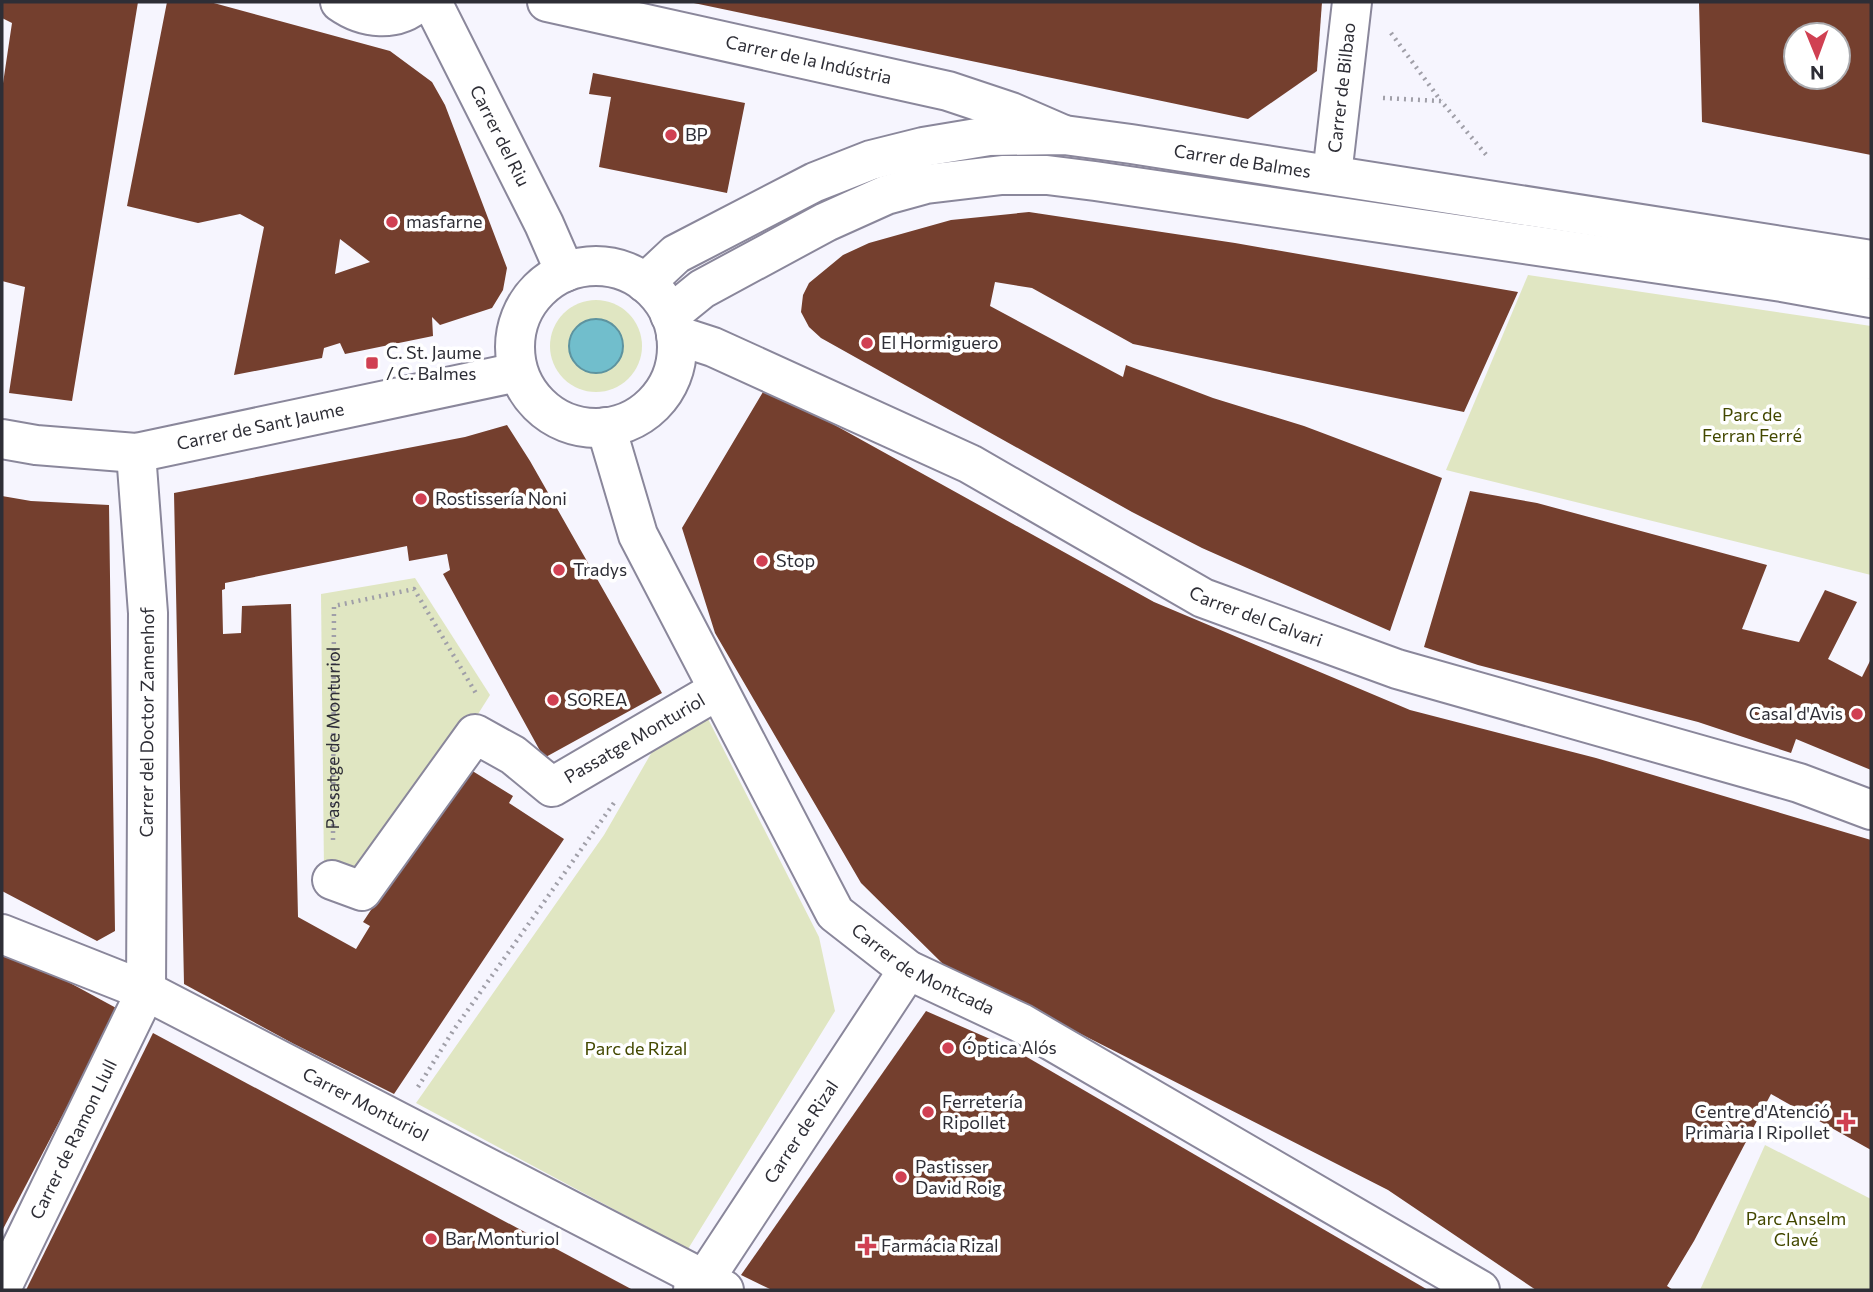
<svg xmlns="http://www.w3.org/2000/svg" width="1873" height="1292" font-family="Commissioner,sans-serif">
	<style>
		.green { fill: #e0e6c2 }
		.water { fill: #71becc; stroke: #5d939f; stroke-width: 2 }
		.building { fill: #743f2e; fill-rule: evenodd }
		.lines { fill: none; stroke-linecap: round; stroke-linejoin: round }
		.street-casing { stroke: #8a879b; stroke-width: 42 }
		.secondary-casing { stroke: #8a879b; stroke-width: 42 }
		.path { stroke: #a09fa8; stroke-width: 4.5; stroke-dasharray: 2 5; stroke-linecap: butt }
		.street { stroke: #fff; stroke-width: 38 }
		.secondary { stroke: #fff; stroke-width: 38 }
		.poi-dot { fill: #d04052; stroke: #fff; stroke-width: 2.5 }
		.labels { text-anchor: middle; stroke-width: 7; stroke-linejoin: round; paint-order: stroke }
		.street-label { font-size: 18px; fill: #2e2e36; stroke: #fff }
		.poi-label { font-size: 18px; fill: #2e2e36; stroke: #fff; text-anchor: start }
		.park-label { font-size: 18px; fill: #434800; stroke: #fff }
	</style>
	<rect width="100%" height="100%" fill="#f6f5fe"/>
	<g class="green">
		<path d="M1528 275 1871 326V575L1446 470Z"/>
		<circle cx="596" cy="346" r="46"/>
		<path d="M415 578 490 695 370 886 324 871 321 594Z"/>
		<path d="M703 709 819 937 835 1011 688 1249 416 1103 604 835 664 731Z"/>
		<path d="M1765 1145 1871 1199V1290H1700Z"/>
	</g>
	<circle class="water" cx="596" cy="346" r="27"/>
	<g class="building">
		<path d="M2 2H138L72 401 9 393 25 287 2 281V90L12 23 2 18Z"/>
		<path d="M167 2H210L390 51 432 82 445 105 507 268 503 290 492 308 440 325 432 317 433 336 345 354 340 343 324 348 322 358 234 375 264 227 240 214 198 223 127 206ZM340 239 370 262 335 274Z"/>
		<path d="M689 2H1322L1317 71 1248 119Z"/>
		<path d="M1699 2H1871V155L1702 122ZM1796 35H1838V77H1796Z"/>
		<path d="M593 73 745 103 727 193 599 167 611 97 589 94Z"/>
		<path d="M1029 212 1235 243 1518 292 1464 412 1133 344 1032 288 995 282 990 306 1123 377 1126 365 1213 398 1304 426 1442 478 1390 631 1202 548 1132 512 821 338 809 327 801 312 803 295 809 283 843 255 869 243 951 220Z"/>
		<path d="M766 387 1154 602 1410 710 1596 758 1871 840V1150L1771 1094 1694 1241 1667 1286 1673 1290H1536L1388 1190 943 964 861 883 715 633 682 528Z"/>
		<path d="M507 425 530 461 662 693 544 758 443 574 450 570 447 554 409 561 407 546 225 583V589L222 590 223 634 241 633 242 606 291 604 298 917 356 949 370 926 363 922 466 767 513 796 509 803 564 839 394 1094 294 1044 184 984 174 493 465 437Z"/>
		<path d="M1470 491 1537 503 1767 565 1742 629 1799 642 1825 590 1857 602 1828 659 1862 677 1871 659V770L1796 739 1791 753 1698 722 1478 665 1424 647Z"/>
		<path d="M2 496 31 501 109 505 115 931 97 941 2 891Z"/>
		<path d="M2 946 118 1009 2 1231Z"/>
		<path d="M926 1011 1013 1049 1428 1290H772L741 1275Z"/>
		<path d="M153 1033 633 1290H26Z"/>
	</g>
	<g class="lines">
		<defs>
			<g id="street">
				<path d="M340 2C364 19 396 23 419 2"/>
				<path id="s2" d="M432 2 544 224 565 272"/>
				<path id="s3" d="M547 2 948 91 1011 112 1064 135"/>
				<path id="s4" d="M1332 175 1352 2"/>
				<path id="s5" d="M676 335 713 347 970 464 1203 598 1397 669 1799 783 1871 810"/>
				<path id="s6" d="M606 427 638 535 835 913 908 970 1021 1023 1480 1290"/>
				<path id="s7" d="M332 880 362 891 475 734 513 755 552 787 718 690"/>
				<path id="s8" d="M2 934 146 991 724 1290"/>
				<path id="s9" d="M2 1287 146 991 148 613 136 453"/>
				<path id="s10" d="M693 1290 704 1280 908 970"/>
			</g>
			<g id="secondary">
				<circle cx="596" cy="347" r="81"/>
				<path id="s11" d="M645 283 676 254 815 182 871 160 923 147 989 136 1064 135 1131 144 1871 260"/>
				<path d="M670 315 702 289 826 222 886 195 926 184 1002 175H1047L1095 181 1782 282 1871 298"/>
				<path id="s12" d="M2 439 36 445 136 453 518 372"/>
			</g>
		</defs>
		<use href="#street" class="street-casing"/>
		<use href="#secondary" class="secondary-casing"/>
		<g class="path">
			<path d="M1391 33 1441 101"/>
			<path d="M1383 98 1441 101 1488 157"/>
			<path id="s1" d="M333 840 334 606 414 589 477 695"/>
			<path d="M418 1087 453 1031 616 800"/>
		</g>
		<use href="#street" class="street"/>
		<use href="#secondary" class="secondary"/>
	</g>
	<g class="poi-dot">
		<circle cx="671" cy="135" r="7"/>
		<circle cx="392" cy="222" r="7"/>
		<circle cx="867" cy="343" r="7"/>
		<rect x="365" y="356" width="14" height="14" rx="3.5"/>
		<circle cx="421" cy="499" r="7"/>
		<circle cx="762" cy="561" r="7"/>
		<circle cx="559" cy="570" r="7"/>
		<circle cx="553" cy="700" r="7"/>
		<circle cx="1857" cy="714" r="7"/>
		<circle cx="948" cy="1048" r="7"/>
		<circle cx="928" cy="1112" r="7"/>
		<path d="M1842.5 1111.5h7v7h7v7h-7v7h-7v-7h-7v-7h7z"/>
		<circle cx="901" cy="1177" r="7"/>
		<circle cx="431" cy="1239" r="7"/>
		<path d="M863.5 1235.5h7v7h7v7h-7v7h-7v-7h-7v-7h7z"/>
	</g>
	<g class="labels">
		<g class="street-label">
			<text dy="6" stroke="none"><textPath href="#s3" startOffset="268">Carrer de la Indústria</textPath></text>
			<text dy="6" stroke="none"><textPath href="#s4" startOffset="88">Carrer de Bilbao</textPath></text>
			<text dy="6" stroke="none"><textPath href="#s2" startOffset="150">Carrer del Riu</textPath></text>
			<text dy="6" stroke="none"><textPath href="#s11" startOffset="635">Carrer de Balmes</textPath></text>
			<text dy="6" stroke="none"><textPath href="#s12" startOffset="262">Carrer de Sant Jaume</textPath></text>
			<text dy="6" stroke="none"><textPath href="#s5" startOffset="646">Carrer del Calvari</textPath></text>
			<text dy="6" stroke="none"><textPath href="#s9" startOffset="598">Carrer del Doctor Zamenhof</textPath></text>
			<text dy="6" stroke="none"><textPath href="#s7" startOffset="415">Passatge Monturiol</textPath></text>
			<text dy="6" stroke="none"><textPath href="#s1" startOffset="102">Passatge de Monturiol</textPath></text>
			<text dy="6" stroke="none"><textPath href="#s6" startOffset="644">Carrer de Montcada</textPath></text>
			<text dy="6" stroke="none"><textPath href="#s8" startOffset="402">Carrer Monturiol</textPath></text>
			<text dy="6" stroke="none"><textPath href="#s10" startOffset="192">Carrer de Rizal</textPath></text>
			<text dy="6" stroke="none"><textPath href="#s9" startOffset="164">Carrer de Ramon Llull</textPath></text>
		</g>
		<g class="poi-label">
			<text x="685" y="141">BP</text>
			<text x="406" y="228">masfarne</text>
			<text x="881" y="349">El Hormiguero</text>
			<text x="386" y="359">C. St. Jaume<tspan x="386" dy="21">/ C. Balmes</tspan></text>
			<text x="435" y="505">Rostissería Noni</text>
			<text x="776" y="567">Stop</text>
			<text x="573" y="576">Tradys</text>
			<text x="567" y="706">SOREA</text>
			<text x="1843" y="720" text-anchor="end">Casal d'Avis</text>
			<text x="962" y="1054">Óptica Alós</text>
			<text x="942" y="1108">Ferretería<tspan x="942" dy="21">Ripollet</tspan></text>
			<text x="1830" y="1118" text-anchor="end">Centre d'Atenció<tspan x="1830" dy="21">Primària I Ripollet</tspan></text>
			<text x="915" y="1173">Pastisser<tspan x="915" dy="21">David Roig</tspan></text>
			<text x="445" y="1245">Bar Monturiol</text>
			<text x="881" y="1252">Farmácia Rizal</text>
		</g>
		<g class="park-label">
			<text x="1752" y="421">Parc de<tspan x="1752" dy="21">Ferran Ferré</tspan></text>
			<text x="636" y="1055">Parc de Rizal</text>
			<text x="1796" y="1225">Parc Anselm<tspan x="1796" dy="21">Clavé</tspan></text>
		</g>
	</g>
	<rect width="1873" height="1292" fill="none" stroke="#2e2e36" stroke-width="7"/>
	<g transform="translate(1817 56) rotate(179)"><circle r="33" fill="#ffffff" stroke="#ababaf" stroke-width="2"/>
	<path d="M0-5L12 26L0 18L-12 26Z" fill="#d04052"/>
	<text y="-10" font-size="19" font-weight="bold" text-anchor="middle" fill="#2e2e36">N</text>
	</g>
</svg>
